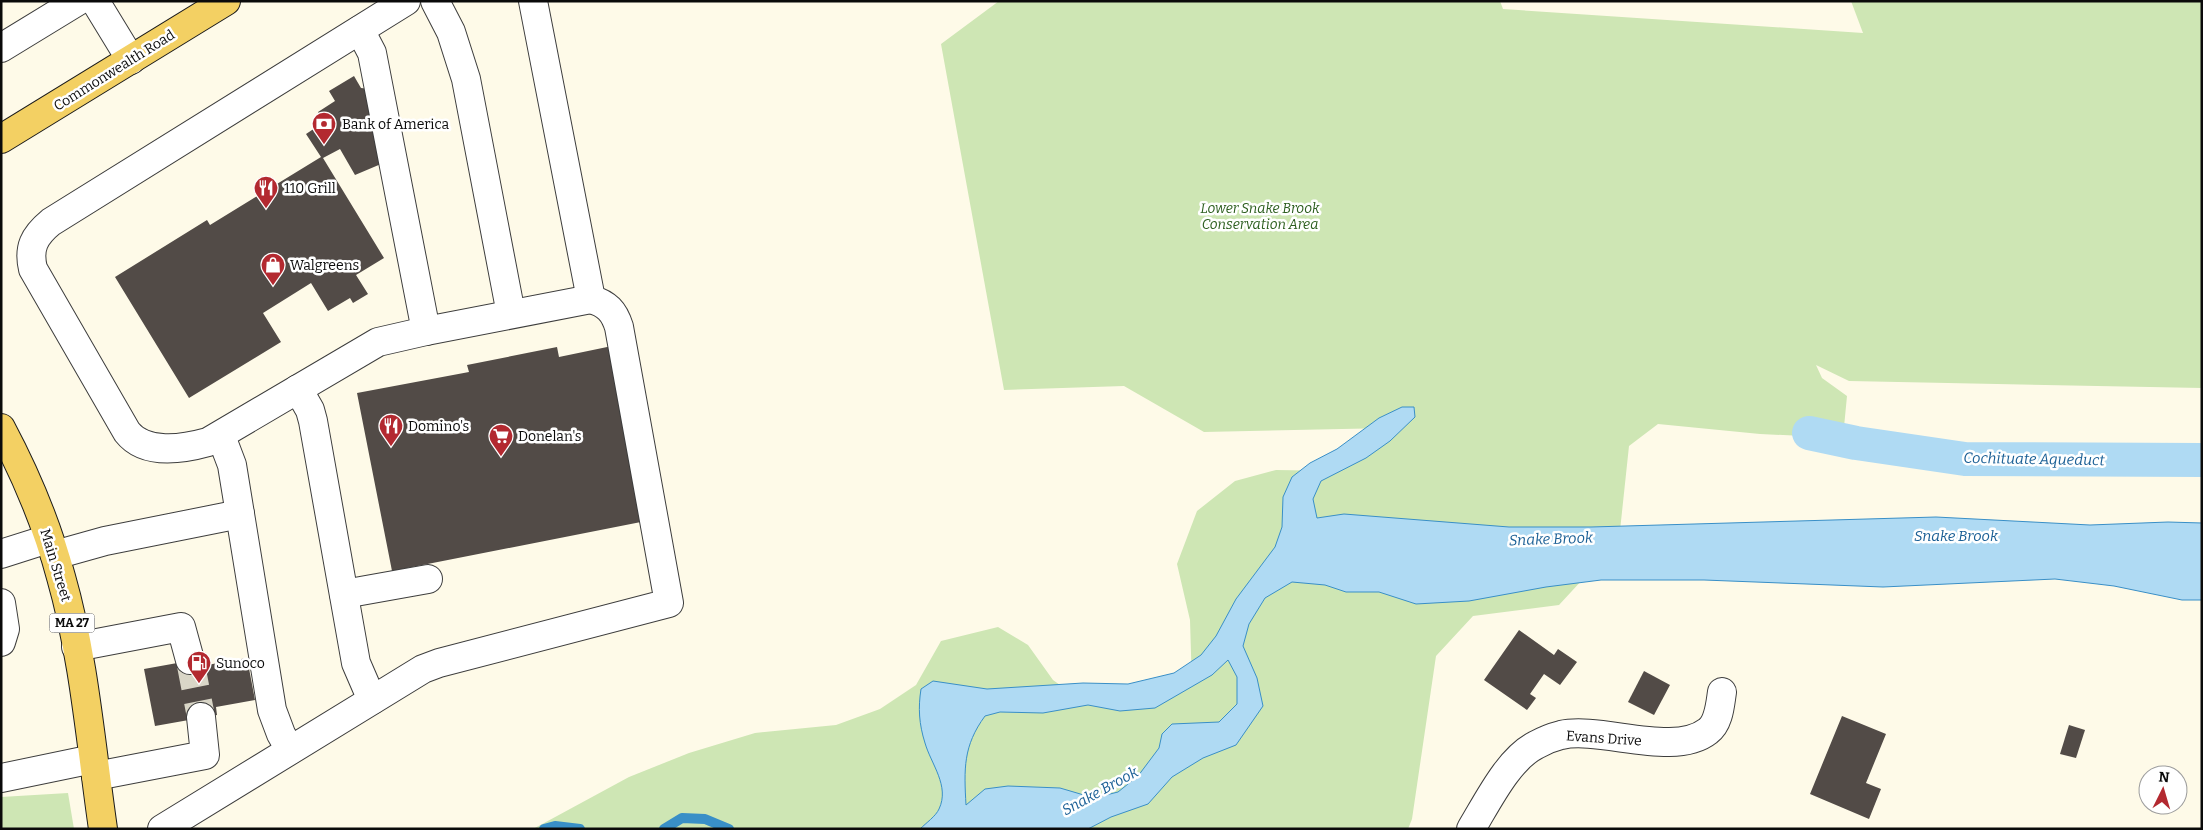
<svg xmlns="http://www.w3.org/2000/svg" width="2203" height="830" font-family="Bitter,serif">
	<style>
		.green { fill: #cee6b4 }
		.water { fill: #afdaf3; stroke: #398fc7; fill-rule: evenodd }
		.lines { fill: none; stroke-linecap: round; stroke-linejoin: round }
		.stream { stroke: #398fc7; stroke-width: 10 }
		.canal { stroke: #afdaf3; stroke-width: 34 }
		.building { fill: #524b47 }
		.minor-tunnel { stroke: #d9d6c7; stroke-width: 28; stroke-dasharray: 28 14; stroke-linecap: butt }
		.minor-casing { stroke: #3d3d3d; stroke-width: 30 }
		.major-casing { stroke: #1b1b1b; stroke-width: 30 }
		.minor { stroke: #fff; stroke-width: 28 }
		.major { stroke: #f3d063; stroke-width: 28 }
		.labels { text-anchor: middle; stroke-width: 5; stroke-linejoin: round; paint-order: stroke }
		.shield { fill: #fff; stroke: #545454; stroke-width: 1 }
		.shield-label { font-size: 12px; font-weight: bold; fill: #0a0a0a }
		.street-label { font-size: 14px; fill: #0a0a0a; stroke: #fff }
		.poi-label { font-size: 14px; fill: #0a0a0a; stroke: #fff; text-anchor: start }
		.park-label { font-size: 14px; font-style: italic; fill: #2c5e1e; stroke: #fff }
		.water-label { font-size: 15px; font-style: italic; fill: #1a5f95; stroke: #fff }
	</style>
	<rect width="100%" height="100%" fill="#fefae8"/>
	<g class="green">
		<path d="M999 1H1500L1503 9 1863 33 1851 1H2202V388L1849 381 1816 365 1822 378 1847 396 1844 427 1824 437 1760 434 1658 424 1629 446 1619 540 1559 605 1473 616 1436 656 1412 819 1408 829H533L629 777 689 753 755 733 836 725 880 709 916 685 941 641 998 627 1028 645 1053 680 1088 705 1192 686 1190 620 1177 564 1197 511 1235 481 1276 470 1339 471 1390 428 1204 432 1124 386 1004 390 941 44Z"/>
		<path d="M68 793 74 829H1V797Z"/>
	</g>
	<path class="water" d="M1402 407H1414L1415 417 1390 441 1366 458 1321 481 1313 499 1317 518 1344 514 1509 527H1591L1936 517 2090 525 2168 522 2202 523V600H2182L2114 586 2055 579 1883 587 1704 580H1601L1546 587 1469 601 1416 604 1379 592H1346L1325 585 1292 582 1265 598 1249 624 1243 646 1257 678 1263 706 1236 745 1203 758 1172 777 1148 804 1111 817 1088 829H920C926 823 936 816 939 809 950 786 931 764 925 743 919 724 918 708 921 689L933 681 987 689 1083 683 1128 684 1174 673 1201 655 1216 636 1236 599 1275 547 1282 527 1283 497 1292 477 1310 463 1337 449 1379 418ZM1228 660 1237 677V704L1219 722 1172 724 1162 734 1159 748 1138 776 1118 792 1094 798 1060 788 1008 786 985 789 966 805C964 769 963 746 985 716L1000 712 1043 713 1088 705 1120 711 1155 708 1212 675Z"/>
	<g class="lines">
		<g class="stream">
			<path d="M544 829 555 826 580 829"/>
			<path d="M664 829 682 818 705 819 729 829"/>
		</g>
		<path class="canal" d="M1809 433 1856 443 1965 459 2202 460"/>
	</g>
	<g class="building">
		<path d="M354 76 361 88 370 89 381 164 355 175 340 149 323 158 384 258 356 275 368 294 353 303 350 298 328 311 311 283 263 313 281 342 189 398 115 277 207 220 210 225 321 157 306 134 324 122 318 112 335 101 329 91Z"/>
		<path d="M612 346 646 521 392 571 357 393 469 372 467 365 557 347 559 357Z"/>
		<path d="M1519 630 1554 655 1558 649 1577 662 1560 685 1544 674 1530 694 1536 698 1527 710 1484 680Z"/>
		<path d="M205 658 207 665 247 658 255 700 216 707 217 715 155 726 144 669Z"/>
		<path d="M1644 671 1670 685 1654 715 1628 702Z"/>
		<path d="M1842 716 1886 734 1866 783 1881 789 1869 819 1810 794Z"/>
		<path d="M2069 725 2085 730 2076 758 2060 754Z"/>
	</g>
	<g class="lines">
		<path class="minor-tunnel" d="M190 660 201 717"/>
		<defs>
			<g id="minor">
				<path d="M95 1 131 60"/>
				<path d="M406 1 51 222C34 236 28 248 33 269L127 432C145 455 183 449 208 442L378 342 426 331 591 299"/>
				<path d="M435 1 451 32 466 79 511 314"/>
				<path d="M360 30 372 53 426 331"/>
				<path d="M1 48 78 1"/>
				<path d="M298 389 310 410 313 421 356 663 372 700"/>
				<path d="M221 436 232 465 272 710 281 734 290 750"/>
				<path d="M1 554 48 539"/>
				<path d="M55 555 105 541 240 514"/>
				<path d="M344 594 428 579"/>
				<path d="M1 603 5 629 1 642"/>
				<path d="M76 647 181 627 190 660"/>
				<path d="M96 776 205 755 201 717"/>
				<path d="M1 778 93 759"/>
				<path d="M162 829 423 669 439 663 669 603 619 327C614 311 607 304 591 299L533 1"/>
				<path d="M1471 829C1487 803 1508 759 1536 745 1543 741 1553 737 1561 735 1601 726 1674 758 1708 731 1719 723 1720 705 1722 692"/>
			</g>
			<g id="major">
				<path d="M1 139 226 1"/>
				<path d="M1 428C26 475 47 525 61 577 84 657 91 746 103 829"/>
			</g>
		</defs>
		<use href="#minor" class="minor-casing"/>
		<use href="#major" class="major-casing"/>
		<use href="#minor" class="minor"/>
		<use href="#major" class="major"/>
	</g>
	<defs>
		<symbol id="bank-pin" viewBox="-11 -11 22 30"><path d="M0 17L-7.5 6A9.5 9.5 0 1 1 7.5 6Z" fill="#b32930" stroke="#fff"/><path d="M-6-4H6V4H-6ZM0-2.3a2.3 2.3 0 1 0 0 4.6a2.3 2.3 0 1 0 0-4.6Z" fill="#fff"/></symbol>
		<symbol id="restaurant-pin" viewBox="-11 -11 22 30"><path d="M0 17L-7.5 6A9.5 9.5 0 1 1 7.5 6Z" fill="#b32930" stroke="#fff"/><path d="M-5-6h1v4h1v-4h1v4h1v-4h1v5L-1.5 .5V6h-2V.5L-5-1ZM5-6V6H3V1.5H1.5Q1.5-4 5-6Z" fill="#fff"/></symbol>
		<symbol id="shop-pin" viewBox="-11 -11 22 30"><path d="M0 17L-7.5 6A9.5 9.5 0 1 1 7.5 6Z" fill="#b32930" stroke="#fff"/><path d="M-5-2.5h2.3a2.7 3.5 0 0 1 5.4 0H5L5.5 6h-11ZM-1.5-2.5h3a1.5 2.3 0 0 0-3 0Z" fill="#fff"/></symbol>
		<symbol id="supermarket-pin" viewBox="-11 -11 22 30"><path d="M0 17L-7.5 6A9.5 9.5 0 1 1 7.5 6Z" fill="#b32930" stroke="#fff"/><path d="M-6-5.5h2.5l.6 2H6L4.5 2H-2.5L-4.4-4H-6ZM-1.5 3.2a1.3 1.3 0 1 0 .1 0ZM3 3.2a1.3 1.3 0 1 0 .1 0Z" fill="#fff"/></symbol>
		<symbol id="fuel-pin" viewBox="-11 -11 22 30"><path d="M0 17L-7.5 6A9.5 9.5 0 1 1 7.5 6Z" fill="#b32930" stroke="#fff"/><path d="M-5.5-6h7V0h2V4h1.3V-2.5L3-4.5l.8-.8L6-3V5H2.5V1h-1V6h-7ZM-4.2-4.7v3.2H.2V-4.7Z" fill="#fff"/></symbol>
	</defs>
	<g fill-rule="evenodd">
		<use href="#bank-pin" x="310" y="110" width="28" height="38"/>
		<use href="#restaurant-pin" x="252" y="174" width="28" height="38"/>
		<use href="#shop-pin" x="259" y="251" width="28" height="38"/>
		<use href="#restaurant-pin" x="377" y="412" width="28" height="38"/>
		<use href="#supermarket-pin" x="487" y="422" width="28" height="38"/>
		<use href="#fuel-pin" x="185" y="649" width="28" height="38"/>
	</g>
	<g class="labels">
		<rect class="shield" x="49.5" y="613.5" width="45" height="19" rx="4"/>
		<g class="shield-label">
			<text x="72" y="627">MA 27</text>
		</g>
		<g class="street-label">
			<text transform="translate(114 70) rotate(-32)" y="5">Commonwealth Road</text>
			<text transform="translate(56 565) rotate(73)" y="5">Main Street</text>
			<text transform="translate(1604 738) rotate(4)" y="5">Evans Drive</text>
		</g>
		<g class="poi-label">
			<text x="342" y="129">Bank of America</text>
			<text x="284" y="193">110 Grill</text>
			<text x="290" y="270">Walgreens</text>
			<text x="408" y="431">Domino's</text>
			<text x="518" y="441">Donelan's</text>
			<text x="216" y="668">Sunoco</text>
		</g>
		<g class="park-label">
			<text x="1260" y="213">Lower Snake Brook<tspan x="1260" dy="16">Conservation Area</tspan></text>
		</g>
		<g class="water-label">
			<text transform="translate(2034 459) rotate(1)" y="5">Cochituate Aqueduct</text>
			<text x="1956" y="541">Snake Brook</text>
			<text transform="translate(1551 539) rotate(-2)" y="5">Snake Brook</text>
			<text transform="translate(1100 791) rotate(-29)" y="5">Snake Brook</text>
		</g>
	</g>
	<rect width="2203" height="830" fill="none" stroke="#0a0a0a" stroke-width="5"/>
	<g transform="translate(2163 790) rotate(5)"><circle r="24" fill="#ffffff" stroke="#9d9d9d"/>
	<path d="M0-4L9 19L0 12L-9 19Z" fill="#b32930"/>
	<text y="-8" font-size="14" font-weight="bold" text-anchor="middle" fill="#0a0a0a">N</text>
	</g>
</svg>
